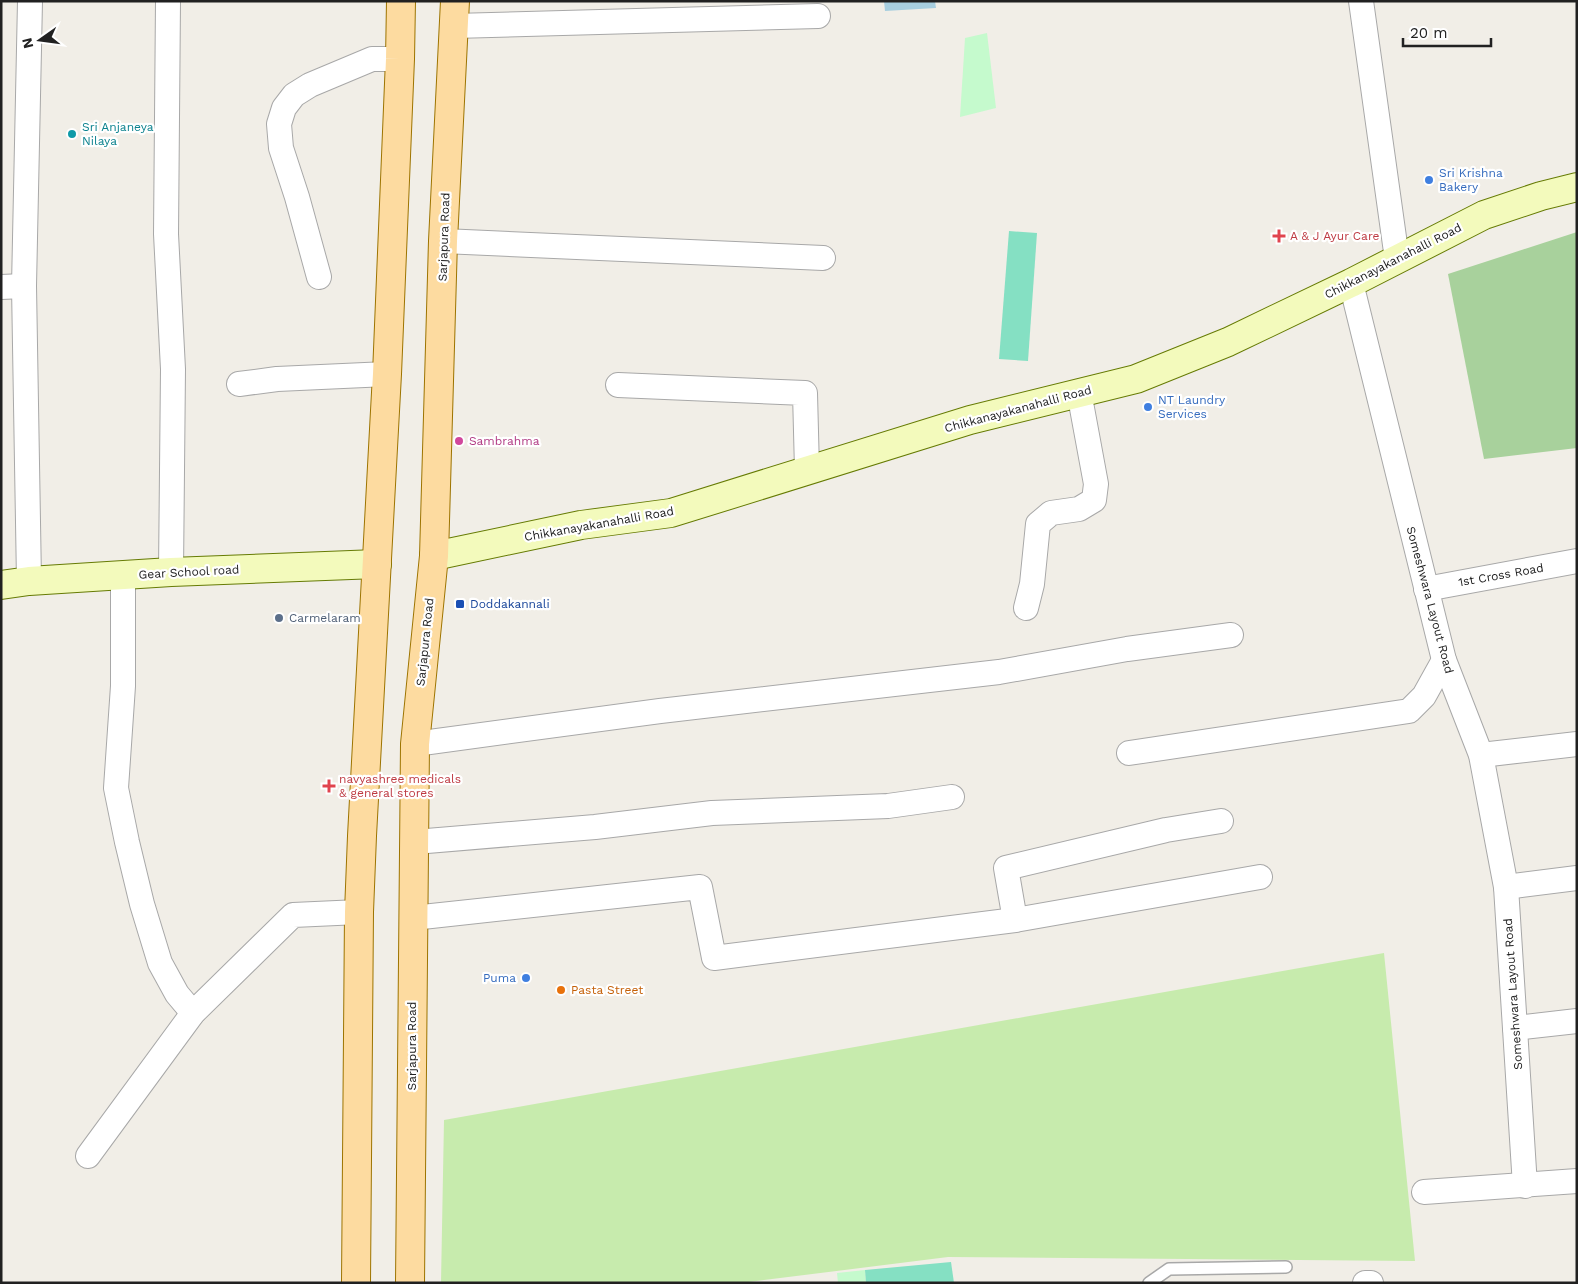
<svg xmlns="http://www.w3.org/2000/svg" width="1578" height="1284" font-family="'Work Sans',sans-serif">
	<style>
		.grass { fill: #c7ebad }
		.forest { fill: #a8d19c }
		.park { fill: #c5facd }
		.pitch { fill: #85e0c3 }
		.water { fill: #a7cedf }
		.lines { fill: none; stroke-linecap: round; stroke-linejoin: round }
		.lane-casing { stroke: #a8a8a8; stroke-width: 14 }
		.street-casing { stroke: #a8a8a8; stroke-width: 26 }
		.secondary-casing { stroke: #667b04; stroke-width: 30 }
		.primary-casing { stroke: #9d7400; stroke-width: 30 }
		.lane { stroke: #fff; stroke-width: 11 }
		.street { stroke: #fff; stroke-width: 24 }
		.secondary { stroke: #f3fabc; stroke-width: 28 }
		.primary { stroke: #fddba0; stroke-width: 28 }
		.culture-dot { fill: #0f9aa8; stroke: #fff; stroke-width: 2 }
		.shop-dot { fill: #3f7fe0; stroke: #fff; stroke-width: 2 }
		.health-dot { fill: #e0444e; stroke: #fff; stroke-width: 2 }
		.hotel-dot { fill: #d1479c; stroke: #fff; stroke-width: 2 }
		.transit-dot { fill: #1a4fb4; stroke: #fff; stroke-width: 2 }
		.service-dot { fill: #5c6f8a; stroke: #fff; stroke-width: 2 }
		.food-dot { fill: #e8710a; stroke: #fff; stroke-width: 2 }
		.labels { text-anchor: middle; stroke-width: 4.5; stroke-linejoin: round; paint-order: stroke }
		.culture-label { font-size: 12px; fill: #0d838f; stroke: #fff; text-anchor: start }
		.shop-label { font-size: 12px; fill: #366cbe; stroke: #fff; text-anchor: start }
		.health-label { font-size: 12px; fill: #be3a42; stroke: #fff; text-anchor: start }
		.street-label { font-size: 12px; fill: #212121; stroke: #fff }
		.hotel-label { font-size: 12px; fill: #b23c85; stroke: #fff; text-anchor: start }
		.transit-label { font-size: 12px; fill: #164399; stroke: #fff; text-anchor: start }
		.service-label { font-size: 12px; fill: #4e5e75; stroke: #fff; text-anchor: start }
		.food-label { font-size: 12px; fill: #c56008; stroke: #fff; text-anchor: start }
	</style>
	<rect width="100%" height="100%" fill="#f1eee7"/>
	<path class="grass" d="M1384 953 1415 1261 948 1257 741 1283H441L444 1120Z"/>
	<path class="forest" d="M1577 232V448L1484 459 1448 274Z"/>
	<g class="park">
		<path d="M987 33 996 108 960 117 965 38Z"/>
		<path d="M865 1270 866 1283H838L837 1273Z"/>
	</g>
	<g class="pitch">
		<path d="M1009 231 1037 233 1028 361 999 359Z"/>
		<path d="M951 1262 954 1283H866L865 1270Z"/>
	</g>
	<path class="water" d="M884 1H935L936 8 885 11Z"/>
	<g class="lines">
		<defs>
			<path id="lane" d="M1149 1283 1169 1269 1286 1267"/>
			<g id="street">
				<path d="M168 1 166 234 173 369 171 572"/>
				<path d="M1361 1 1397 259"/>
				<path d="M454 26 818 16"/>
				<path d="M443 241 823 258"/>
				<path d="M319 277 297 197 281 148 279 124 284 108 294 95 310 85 372 59H400"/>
				<path d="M1351 283 1444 660 1481 755 1506 887 1525 1186"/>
				<path d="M1 287 24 286"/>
				<path d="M239 384 277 379 387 374"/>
				<path d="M618 385 805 393 807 470"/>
				<path d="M123 576V686L116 788 127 842 142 904 160 963 177 994 193 1013"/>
				<path d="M29 581 24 286 30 1"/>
				<path d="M1426 589 1577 561"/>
				<path d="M1026 608 1032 584 1038 524 1051 513 1079 509 1094 500 1096 484 1079 392"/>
				<path d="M415 744 660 711 999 672 1127 649 1231 635"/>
				<path d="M1129 753 1409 711 1424 696 1444 660"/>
				<path d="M1481 755 1577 744"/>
				<path d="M415 842 595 827 712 813 888 806 952 797"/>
				<path d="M1506 887 1577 878"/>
				<path d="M413 918 700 887 714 958 1015 920 1260 877"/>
				<path d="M1015 920 1006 868 1166 830 1221 821"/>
				<path d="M1515 1028 1577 1021"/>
				<path d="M88 1156 193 1013 293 915 359 912"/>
				<path d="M1424 1192 1577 1181"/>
				<path d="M1365 1283H1371"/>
			</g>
			<g id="secondary">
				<path d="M434 556 581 525 671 513 970 420 1136 379 1228 342 1351 283 1484 215 1541 196 1577 187"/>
				<path d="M1 585 29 581 171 572 377 564"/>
			</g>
			<g id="primary">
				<path d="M356 1283 359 912 362 836 387 374 400 59 401 1"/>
				<path d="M410 1283 415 744 434 556 443 241 455 1"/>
			</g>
		</defs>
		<use href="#lane" class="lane-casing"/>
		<use href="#street" class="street-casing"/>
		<use href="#secondary" class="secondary-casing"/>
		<use href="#primary" class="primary-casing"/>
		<use href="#lane" class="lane"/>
		<use href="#street" class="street"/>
		<use href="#secondary" class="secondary"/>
		<use href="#primary" class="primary"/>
	</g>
	<circle class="culture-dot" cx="72" cy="134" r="5"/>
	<g class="shop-dot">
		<circle cx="1429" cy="180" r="5"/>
		<circle cx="1148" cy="407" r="5"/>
		<circle cx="526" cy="978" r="5"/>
	</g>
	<g class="health-dot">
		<path d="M1276.5 228.5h5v5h5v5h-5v5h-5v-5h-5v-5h5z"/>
		<path d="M326.5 778.5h5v5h5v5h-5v5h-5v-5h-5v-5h5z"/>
	</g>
	<circle class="hotel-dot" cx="459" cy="441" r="5"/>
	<rect class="transit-dot" x="455" y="599" width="10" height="10" rx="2.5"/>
	<circle class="service-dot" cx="279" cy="618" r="5"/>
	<circle class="food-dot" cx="561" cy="990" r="5"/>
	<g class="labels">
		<g class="culture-label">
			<text x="82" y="131">Sri Anjaneya<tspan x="82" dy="14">Nilaya</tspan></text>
		</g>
		<g class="shop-label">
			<text x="1439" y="177">Sri Krishna<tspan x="1439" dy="14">Bakery</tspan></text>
			<text x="1158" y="404">NT Laundry<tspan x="1158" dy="14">Services</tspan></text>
			<text x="516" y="982" text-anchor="end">Puma</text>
		</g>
		<g class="health-label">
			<text x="1290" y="240">A &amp; J Ayur Care</text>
			<text x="339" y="783">navyashree medicals<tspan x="339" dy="14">&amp; general stores</tspan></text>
		</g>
		<g class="street-label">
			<text transform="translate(444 237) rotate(-88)" y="4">Sarjapura Road</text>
			<text transform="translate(1393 261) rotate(-27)" y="4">Chikkanayakanahalli Road</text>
			<text transform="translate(1018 409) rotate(-15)" y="4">Chikkanayakanahalli Road</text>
			<text transform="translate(599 524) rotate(-10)" y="4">Chikkanayakanahalli Road</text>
			<text transform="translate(189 572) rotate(-3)" y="4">Gear School road</text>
			<text transform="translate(1501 575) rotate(-10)" y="4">1st Cross Road</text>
			<text transform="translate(1430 600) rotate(75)" y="4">Someshwara Layout Road</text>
			<text transform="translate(425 642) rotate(-84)" y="4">Sarjapura Road</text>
			<text transform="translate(1513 994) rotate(-94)" y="4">Someshwara Layout Road</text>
			<text transform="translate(412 1046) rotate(-90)" y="4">Sarjapura Road</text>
		</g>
		<g class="hotel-label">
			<text x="469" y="445">Sambrahma</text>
		</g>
		<g class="transit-label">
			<text x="470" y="608">Doddakannali</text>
		</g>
		<g class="service-label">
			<text x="289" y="622">Carmelaram</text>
		</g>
		<g class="food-label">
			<text x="571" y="994">Pasta Street</text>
		</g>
	</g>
	<rect width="1578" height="1284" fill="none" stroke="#212121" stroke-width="5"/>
	<g transform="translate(40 40) rotate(256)" stroke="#ffffff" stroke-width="4" paint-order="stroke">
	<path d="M0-4L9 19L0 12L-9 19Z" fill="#212121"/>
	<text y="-8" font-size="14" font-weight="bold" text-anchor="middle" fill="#212121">N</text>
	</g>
	<path d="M1403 38v8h88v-8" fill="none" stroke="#212121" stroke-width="2.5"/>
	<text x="1410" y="38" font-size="15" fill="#212121" stroke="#ffffff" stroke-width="4" paint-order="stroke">20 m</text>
</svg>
